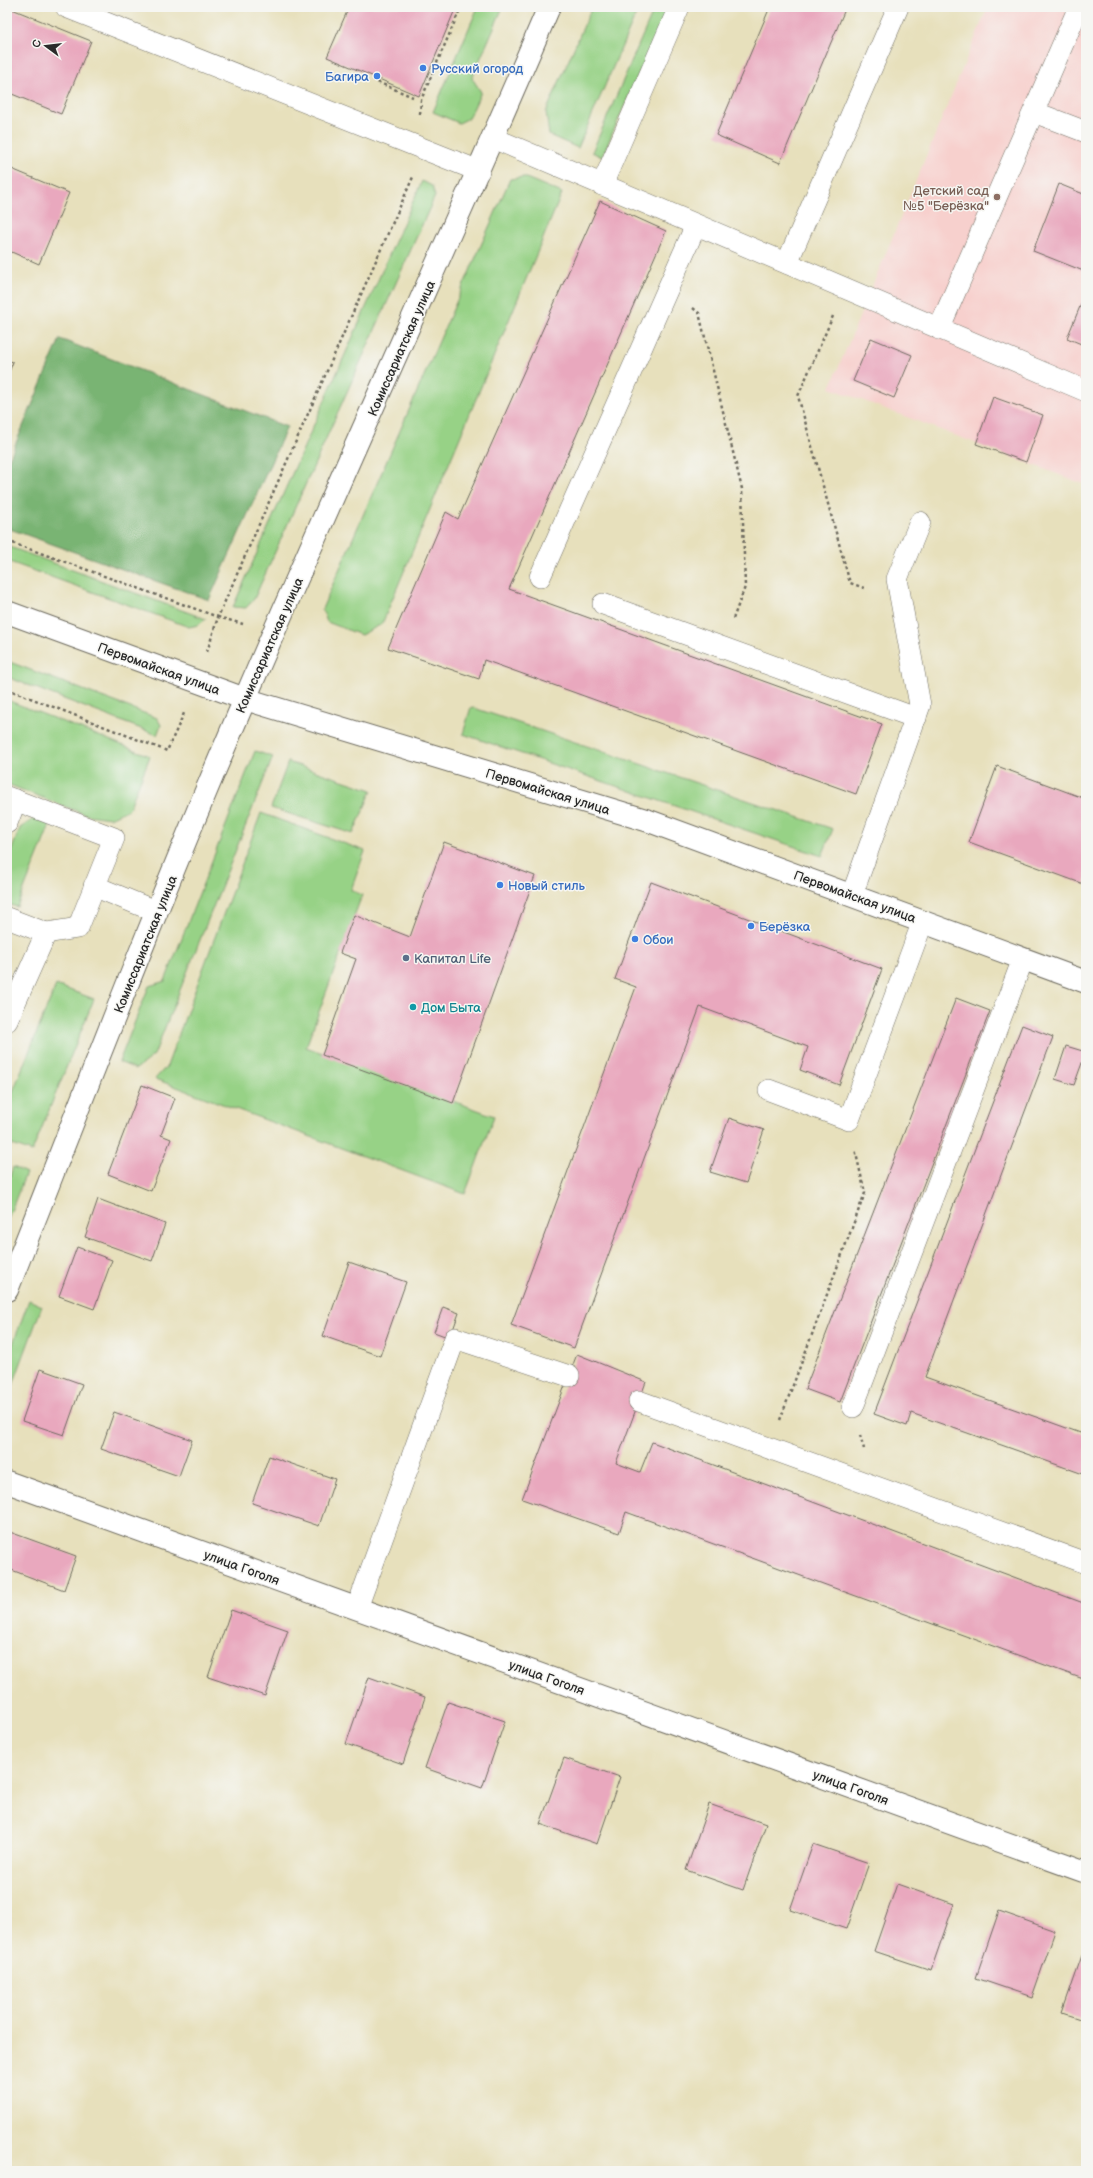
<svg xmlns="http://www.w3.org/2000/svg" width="1093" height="2178" font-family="'Balsamiq Sans',sans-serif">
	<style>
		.built { fill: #f7d0cd }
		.green { fill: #97d286; stroke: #617e58 }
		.forest { fill: #79b473; stroke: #52704f }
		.building { fill: #e9a8be }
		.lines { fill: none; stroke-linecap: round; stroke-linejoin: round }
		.service-casing { stroke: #6d6a5e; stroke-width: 22 }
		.minor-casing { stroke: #6d6a5e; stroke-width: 24 }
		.tertiary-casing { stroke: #6d6a5e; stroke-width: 24 }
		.path { stroke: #6d6a5e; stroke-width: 2.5; stroke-dasharray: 3 3; stroke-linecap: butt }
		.service { stroke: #fff; stroke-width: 21 }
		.minor { stroke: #fff; stroke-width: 22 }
		.tertiary { stroke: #fff; stroke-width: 22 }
		.shop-dot { fill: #3f7fe0; stroke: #f6f6f2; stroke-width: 1.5 }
		.education-dot { fill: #8d6e63; stroke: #f6f6f2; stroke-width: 1.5 }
		.service-dot { fill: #5c6f8a; stroke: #f6f6f2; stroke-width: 1.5 }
		.culture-dot { fill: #0f9aa8; stroke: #f6f6f2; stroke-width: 1.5 }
		.labels { text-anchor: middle; stroke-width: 3; stroke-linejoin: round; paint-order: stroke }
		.shop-label { font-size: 13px; fill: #366cbe; stroke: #f6f6f2; text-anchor: start }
		.education-label { font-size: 13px; fill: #785e54; stroke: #f6f6f2; text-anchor: end }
		.street-label { font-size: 13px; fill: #2b2b2b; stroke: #f6f6f2 }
		.service-label { font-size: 13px; fill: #4e5e75; stroke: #f6f6f2; text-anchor: start }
		.culture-label { font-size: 13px; fill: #0d838f; stroke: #f6f6f2; text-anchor: start }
	</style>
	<rect width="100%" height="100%" fill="#f6f6f2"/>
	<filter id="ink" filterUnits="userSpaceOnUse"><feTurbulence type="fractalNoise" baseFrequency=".025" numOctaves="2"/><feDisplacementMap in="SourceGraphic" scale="8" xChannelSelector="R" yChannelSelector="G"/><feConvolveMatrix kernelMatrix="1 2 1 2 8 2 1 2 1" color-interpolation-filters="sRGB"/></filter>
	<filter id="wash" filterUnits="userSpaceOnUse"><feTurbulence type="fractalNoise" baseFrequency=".012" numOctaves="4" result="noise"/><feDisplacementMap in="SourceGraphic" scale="16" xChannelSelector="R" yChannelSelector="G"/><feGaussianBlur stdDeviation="0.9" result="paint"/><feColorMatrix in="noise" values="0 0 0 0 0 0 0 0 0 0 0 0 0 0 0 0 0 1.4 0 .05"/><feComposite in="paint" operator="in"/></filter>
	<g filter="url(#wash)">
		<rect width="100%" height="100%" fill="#e7e0bc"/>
		<path class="built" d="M988 7H1086V485L830 388Z"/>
		<g class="green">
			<path d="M478 7H503L472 78 481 92 469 118 459 123 433 112Z"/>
			<path d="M592 7H639L578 148 549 135 546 112Z"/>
			<path d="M655 7H668L602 157 592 152Z"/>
			<path d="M524 177 562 193 382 624 361 635 327 622 322 609 510 179Z"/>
			<path d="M422 181 432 186 435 196 254 599 246 608 233 607Z"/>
			<path d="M7 546 206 619 198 625 189 627 7 561Z"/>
			<path d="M7 661 157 718 161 725 157 735 7 677Z"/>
			<path d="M7 700 150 756 129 809 110 818 87 815 7 784Z"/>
			<path d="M471 707 833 829 822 856 463 734Z"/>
			<path d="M255 751 273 757 154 1055 136 1069 119 1062 149 986 165 981Z"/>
			<path d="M288 762 372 790 353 834 271 808Z"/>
			<path d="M261 813 365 851 351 890 362 895 306 1047 494 1116 465 1194 155 1079 167 1066Z"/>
			<path d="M35 818 50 825 17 907 7 904V862L20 828Z"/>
			<path d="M56 985 94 999 32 1152 7 1143V1106Z"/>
			<path d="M13 1167 26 1173 7 1221V1184Z"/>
			<path d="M29 1300 42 1306 7 1401V1360Z"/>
		</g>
		<path class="forest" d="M60 339 287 427 209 600 7 528V464Z"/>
		<g id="blocks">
			<g class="building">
				<path d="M7 7 91 41 61 114 7 92Z"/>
				<path d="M349 7H456L419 96 327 57Z"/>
				<path d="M770 7H846L780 163 716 135Z"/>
				<path d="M7 167 69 193 39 264 7 250Z"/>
				<path d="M1059 184 1086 195V272L1033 251Z"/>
				<path d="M600 201 666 231 509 589 882 724 856 794 484 660 479 679 388 648 446 512 458 519Z"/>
				<path d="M1086 292V346L1067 338Z"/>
				<path d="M871 338 912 355 894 398 853 381Z"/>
				<path d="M7 360 13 362 7 377Z"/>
				<path d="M993 397 1043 415 1026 462 976 444Z"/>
				<path d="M997 766 1086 799V885L969 842Z"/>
				<path d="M444 842 535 876 453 1103 322 1055 356 959 340 953 354 915 410 937Z"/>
				<path d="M651 882 882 969 839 1085 800 1070 808 1047 700 1007 574 1348 511 1325 636 987 615 979Z"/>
				<path d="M956 998 990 1011 840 1402 805 1389Z"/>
				<path d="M1022 1025 1053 1037 925 1377 1086 1435V1475L911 1413 907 1426 874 1414Z"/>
				<path d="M1066 1046 1086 1052 1074 1085 1055 1079Z"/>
				<path d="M142 1085 175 1098 161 1135 171 1139 151 1191 108 1174Z"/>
				<path d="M729 1118 764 1130 746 1183 710 1172Z"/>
				<path d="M98 1199 165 1224 152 1261 85 1237Z"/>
				<path d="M77 1247 112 1260 94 1309 59 1296Z"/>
				<path d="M349 1262 406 1282 380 1356 323 1336Z"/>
				<path d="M443 1307 459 1313 450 1338 434 1332Z"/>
				<path d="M577 1354 646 1382 616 1463 640 1472 652 1442 1086 1604V1680L626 1512 619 1533 522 1499Z"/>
				<path d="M40 1369 82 1384 64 1435 22 1421Z"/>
				<path d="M114 1412 192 1440 179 1476 101 1449Z"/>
				<path d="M269 1456 335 1479 319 1526 252 1503Z"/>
				<path d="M7 1531 76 1556 64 1590 9 1569 7 1573Z"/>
				<path d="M231 1610 288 1630 265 1696 208 1677Z"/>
				<path d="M369 1677 425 1697 403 1764 346 1744Z"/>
				<path d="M448 1702 505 1721 482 1788 425 1768Z"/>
				<path d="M564 1758 620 1777 597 1844 540 1824Z"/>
				<path d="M709 1804 766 1824 743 1890 686 1870Z"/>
				<path d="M813 1844 869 1863 846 1929 790 1910Z"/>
				<path d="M897 1884 954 1904 931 1970 874 1951Z"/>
				<path d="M999 1911 1055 1931 1032 1997 976 1978Z"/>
				<path d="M1086 1944V2021L1062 2013Z"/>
			</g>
		</g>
	</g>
	<g filter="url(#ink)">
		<use href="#blocks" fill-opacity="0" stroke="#6d6a5e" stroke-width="1"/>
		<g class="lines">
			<defs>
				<g id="service">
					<path d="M66 7 479 171"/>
					<path d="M1034 112 1086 132"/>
					<path d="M493 138 1086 391"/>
					<path d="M602 185 679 7"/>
					<path d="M787 263 898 7"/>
					<path d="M939 329 1079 7"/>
					<path d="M540 577 696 225"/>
					<path d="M603 604 916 718"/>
					<path d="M7 797 114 838 78 928 46 933 7 918"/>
					<path d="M7 823 16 800"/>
					<path d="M94 886 157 912"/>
					<path d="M852 895 920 705 897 579 920 522"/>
					<path d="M7 1021 46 933"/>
					<path d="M769 1090 849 1120 923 921"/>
					<path d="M639 1401 1086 1563"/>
					<path d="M853 1407 1023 959"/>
					<path d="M357 1608 455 1338 569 1376"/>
				</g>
				<g id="minor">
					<path d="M245 699 649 821 1086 982"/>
					<path d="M7 1482 1086 1872"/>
				</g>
				<g id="tertiary">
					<path d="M7 612 245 699"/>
					<path d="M7 1290C85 1092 161 894 245 699 344 467 450 239 549 7"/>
				</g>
			</defs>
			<use href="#service" class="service-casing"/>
			<use href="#minor" class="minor-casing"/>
			<use href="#tertiary" class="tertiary-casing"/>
			<g class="path">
				<path d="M376 78 375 81 413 97"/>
				<path d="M420 114 421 100 461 7"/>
				<path d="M693 308 699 313 742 489 745 587 733 619"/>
				<path d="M833 316 798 396 850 583 867 589"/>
				<path d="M7 541 218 617 413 177"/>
				<path d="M207 652 218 617 243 624"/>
				<path d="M7 689 167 751 185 711"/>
				<path d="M780 1420 865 1193 855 1149"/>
				<path d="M860 1435 864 1449"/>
			</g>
			<use href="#service" class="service"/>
			<use href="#minor" class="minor"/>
			<use href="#tertiary" class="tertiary"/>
		</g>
	</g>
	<g class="shop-dot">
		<circle cx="423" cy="68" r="4"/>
		<circle cx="377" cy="76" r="4"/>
		<circle cx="500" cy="885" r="4"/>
		<circle cx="751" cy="926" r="4"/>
		<circle cx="635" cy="939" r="4"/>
	</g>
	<circle class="education-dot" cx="997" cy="197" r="4"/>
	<circle class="service-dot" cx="406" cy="958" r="4"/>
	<circle class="culture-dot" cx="413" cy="1007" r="4"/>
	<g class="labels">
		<g class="shop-label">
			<text x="431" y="73">Русский огород</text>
			<text x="369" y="81" text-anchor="end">Багира</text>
			<text x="508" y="890">Новый стиль</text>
			<text x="759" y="931">Берёзка</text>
			<text x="643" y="944">Обои</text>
		</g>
		<g class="education-label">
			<text x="989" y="195">Детский сад<tspan x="989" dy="15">№5 "Берёзка"</tspan></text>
		</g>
		<g class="street-label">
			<text transform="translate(401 348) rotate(-66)" y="5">Комиссариатская улица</text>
			<text transform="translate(269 645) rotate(-66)" y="5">Комиссариатская улица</text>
			<text transform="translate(159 668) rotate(20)" y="5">Первомайская улица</text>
			<text transform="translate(548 791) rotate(17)" y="5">Первомайская улица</text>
			<text transform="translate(855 896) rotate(20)" y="5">Первомайская улица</text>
			<text transform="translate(145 944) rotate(-68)" y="5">Комиссариатская улица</text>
			<text transform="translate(242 1567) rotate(20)" y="5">улица Гоголя</text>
			<text transform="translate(547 1677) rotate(20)" y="5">улица Гоголя</text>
			<text transform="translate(851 1787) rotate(20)" y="5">улица Гоголя</text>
		</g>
		<g class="service-label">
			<text x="414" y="963">Капитал Life</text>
		</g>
		<g class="culture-label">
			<text x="421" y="1012">Дом Быта</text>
		</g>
	</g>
	<rect width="1093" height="2178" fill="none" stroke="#f6f6f2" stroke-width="24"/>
	<g transform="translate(46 46) rotate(285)" stroke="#f6f6f2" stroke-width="3" paint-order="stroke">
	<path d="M0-3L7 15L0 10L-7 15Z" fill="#2b2b2b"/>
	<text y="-6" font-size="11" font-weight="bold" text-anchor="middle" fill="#2b2b2b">С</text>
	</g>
</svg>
